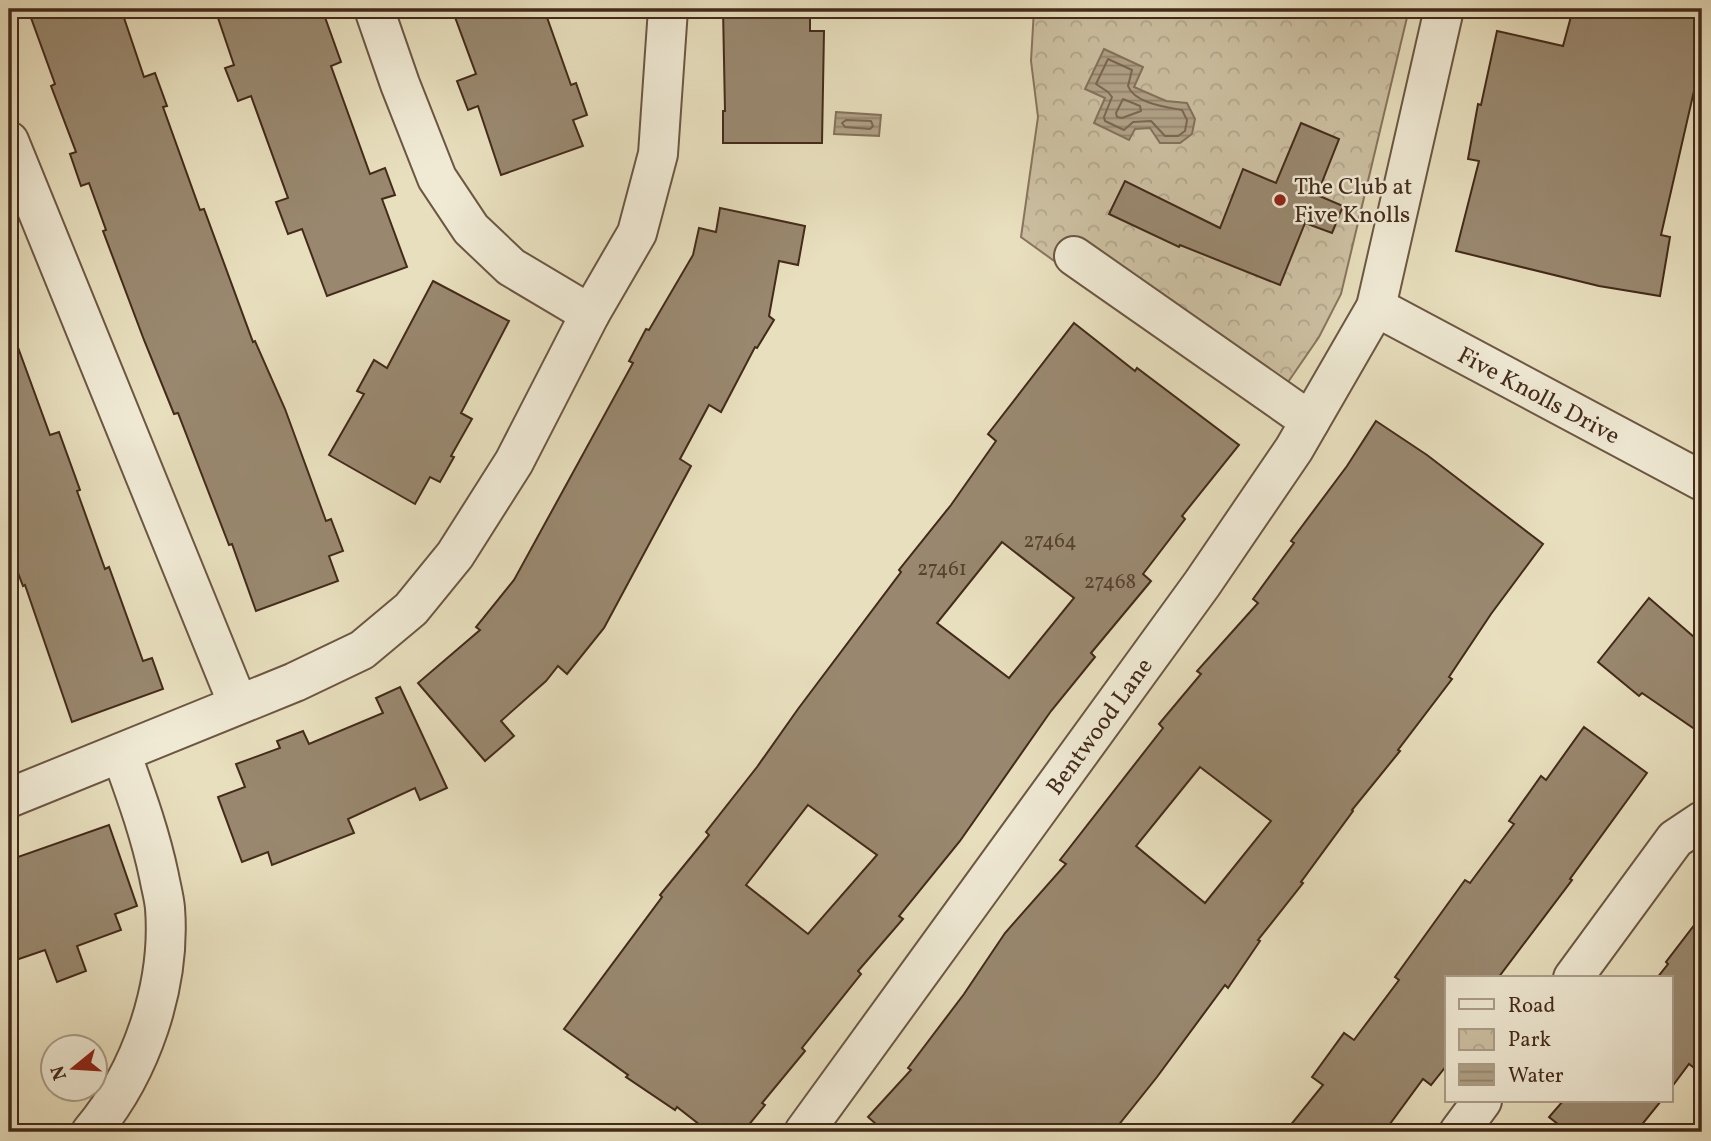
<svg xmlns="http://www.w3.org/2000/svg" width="1711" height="1141" font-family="Vollkorn,serif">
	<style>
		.park { fill: url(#park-crowns); stroke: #88755e; stroke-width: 2 }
		.water { fill: url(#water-rules); stroke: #84715b; stroke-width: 2 }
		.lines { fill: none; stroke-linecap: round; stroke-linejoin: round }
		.shore { stroke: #7a6650; stroke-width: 2 }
		.building { fill: #99886f; stroke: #432a1a; stroke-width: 2; fill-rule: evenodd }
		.minor-casing { stroke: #6c5743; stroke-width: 42 }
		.minor { stroke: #f0ead5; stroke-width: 38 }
		.poi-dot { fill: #8f2418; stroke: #f0ead5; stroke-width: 2.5 }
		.labels { text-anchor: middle; stroke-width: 5; stroke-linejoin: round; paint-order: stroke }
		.number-label { font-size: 21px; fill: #58422f }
		.poi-label { font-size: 24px; fill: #432a1a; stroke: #f0ead5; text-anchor: start }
		.street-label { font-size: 24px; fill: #432a1a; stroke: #f0ead5 }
	</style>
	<defs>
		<pattern id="park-crowns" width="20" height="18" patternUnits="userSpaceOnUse" patternTransform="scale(1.75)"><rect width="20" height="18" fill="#ccc0a2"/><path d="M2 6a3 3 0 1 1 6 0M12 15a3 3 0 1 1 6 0" fill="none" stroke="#b0a58b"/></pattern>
		<pattern id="water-rules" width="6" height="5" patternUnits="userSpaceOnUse" patternTransform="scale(1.75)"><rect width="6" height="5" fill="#b0a186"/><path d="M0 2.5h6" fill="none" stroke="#91836d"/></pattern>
	</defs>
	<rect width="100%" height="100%" fill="#e8dfbe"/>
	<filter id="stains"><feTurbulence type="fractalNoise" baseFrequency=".00286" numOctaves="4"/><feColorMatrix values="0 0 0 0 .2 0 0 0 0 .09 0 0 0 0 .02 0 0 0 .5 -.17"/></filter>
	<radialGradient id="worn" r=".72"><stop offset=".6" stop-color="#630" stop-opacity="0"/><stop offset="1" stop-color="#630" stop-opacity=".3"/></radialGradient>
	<!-- park -->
	<path class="park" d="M1034,9H1409L1341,294L1319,337L1266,414L1021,237L1038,117L1031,61Z"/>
	<!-- water -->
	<g class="water">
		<path d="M1104,49L1143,67L1134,87L1166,101L1187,103L1195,119L1192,134L1180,143H1160L1150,128L1135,129L1129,140L1094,123L1105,98L1085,89Z"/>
		<path d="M836,112L881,115L879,136L834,134Z"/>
	</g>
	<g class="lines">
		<!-- shore -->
		<g class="shore">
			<path d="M1108,59L1132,70L1128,86C1134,103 1166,107 1182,110L1187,120L1185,131L1178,136H1165L1151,121L1133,122L1124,130L1105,121L1104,117L1112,97L1108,92L1096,84Z"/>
			<path d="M1123,99L1140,106L1141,111L1122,118L1117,117L1116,113Z"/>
			<path d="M846,120L871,121L873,126L870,129L845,127L842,123Z"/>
		</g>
	</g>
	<!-- building -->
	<g class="building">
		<path d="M46,9H121L144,77L155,73L167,106L163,107L200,210L204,209L253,342L255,341L285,409L326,521L331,519L343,551L329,556L338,581L256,611L232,544L229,545L178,413L174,414L144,340L103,231L106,230L89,183L81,186L70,154L76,152L51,86L55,84L30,15Z"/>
		<path d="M215,9H322L341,62L331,66L370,174L385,168L395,195L382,199L407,267L327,296L302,229L288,234L276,202L288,198L251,96L238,101L225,68L234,65Z"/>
		<path d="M452,9H544L571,85L576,83L587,115L573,120L583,146L501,175L478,106L468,110L457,81L476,74Z"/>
		<path d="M723,9H810V31H824L822,143H723V111H725Z"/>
		<path d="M1573,9H1702V56L1661,235L1670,237L1660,296L1599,286L1456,251L1479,161L1468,159L1478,104L1481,105L1497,31L1563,46Z"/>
		<path d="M1301,123L1339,139L1317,195L1343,206L1332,233L1305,223L1280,285L1180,245L1179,247L1109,214L1125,181L1220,228L1243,169L1276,183Z"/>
		<path d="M720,208L805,226L798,265L779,261L769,316L774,320L757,348L755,347L721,412L709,405L680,459L691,466L604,628L567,674L558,666L546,681L501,721L514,736L485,761L418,683L480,630L476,627L514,580L633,363L629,361L646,329L649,330L693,255L699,228L716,232Z"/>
		<path d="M433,281L509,321L461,413L472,419L451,456L454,457L440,482L430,477L415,504L329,455L364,394L357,391L374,360L387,368Z"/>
		<path d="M1074,323L1135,371L1137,368L1239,445L1182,516L1185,519L1143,574L1151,581L1091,653L1095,657L1051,711L960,841L899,916L903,919L858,971L861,974L802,1048L805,1051L762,1103L765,1105L743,1132H709L677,1107L675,1110L626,1077L628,1075L564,1029L662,897L660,895L709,835L706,832L757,767L798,709L901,572L899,570L951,505L996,441L988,434ZM1002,542L1074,598L1009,678L937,623ZM808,805L877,855L808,934L746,885Z"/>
		<path d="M12,331L50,435L59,432L80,490L77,491L105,569L109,567L143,661L152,658L163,689L72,722L25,585L23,586L9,549V332Z"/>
		<path d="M1376,421L1427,455L1543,544L1491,614L1449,677L1452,679L1398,750L1400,751L1352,810L1353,811L1301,882L1303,883L1258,940L1260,941L1228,988L1225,985L1157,1077L1113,1132H885L868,1117L911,1070L908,1068L964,994L1005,933L1066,864L1060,860L1163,728L1159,724L1201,674L1197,671L1258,603L1253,599L1294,543L1291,541L1347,466ZM1200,767L1271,821L1205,903L1136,846Z"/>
		<path d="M1649,598L1702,644V734L1642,693L1639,696L1598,662Z"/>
		<path d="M400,687L447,788L420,800L415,788L348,819L354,833L272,865L268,852L242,862L218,797L245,787L236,764L280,748L277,741L303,731L309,744L383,713L376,698Z"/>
		<path d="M1584,727L1647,773L1570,879L1572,880L1498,978H1447V1065L1431,1085L1423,1079L1384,1132H1285L1323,1085L1312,1077L1344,1033L1354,1040L1399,980L1395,977L1465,880L1470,883L1514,824L1509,821L1541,776L1546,780Z"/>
		<path d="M109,825L137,906L115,914L121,930L77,946L86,971L57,982L45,950L16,960L9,940V873L16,871L12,859Z"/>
		<path d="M1702,915V1074L1689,1064L1671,1088V978H1657L1668,964L1666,962Z"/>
		<path d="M1563,1101H1661L1636,1132H1568L1549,1117Z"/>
	</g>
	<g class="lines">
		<defs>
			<g id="minor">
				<path d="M374,9L400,84L437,178L471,229L511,267L590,314"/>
				<path d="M9,141L238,704"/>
				<path d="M1074,256L1310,421"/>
				<path d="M1376,307L1702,481"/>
				<path d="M9,798L295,682L362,650L411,609L455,555L514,462L590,314L637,233L658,154L668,9"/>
				<path d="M1573,978L1675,839L1702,821"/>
				<path d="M91,1132C141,1073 171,986 165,908C164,897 161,887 159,876C150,833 136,795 121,753"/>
				<path d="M804,1132L1202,584L1294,449L1376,307L1444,9"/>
				<path d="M1459,1132L1482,1101"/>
			</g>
		</defs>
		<!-- minor casing -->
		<use href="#minor" class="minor-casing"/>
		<!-- minor -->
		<use href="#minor" class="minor"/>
	</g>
	<!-- markers -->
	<circle class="poi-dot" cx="1280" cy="200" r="7"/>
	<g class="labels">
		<!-- number labels -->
		<g class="number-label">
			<text x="1050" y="547">27464</text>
			<text x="942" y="575">27461</text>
			<text x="1110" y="588">27468</text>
		</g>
		<!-- poi labels -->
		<g class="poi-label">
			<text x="1294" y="194">The Club at<tspan x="1294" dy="28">Five Knolls</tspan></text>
		</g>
		<!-- street labels -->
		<g class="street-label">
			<text transform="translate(1539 395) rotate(28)" y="8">Five Knolls Drive</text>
			<text transform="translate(1099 726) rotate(-54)" y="8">Bentwood Lane</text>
		</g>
	</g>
	<!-- margin -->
	<rect width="1711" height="1141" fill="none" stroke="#e8dfbe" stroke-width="35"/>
	<rect x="10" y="10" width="1690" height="1120" fill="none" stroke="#432a1a" stroke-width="3.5"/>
	<rect x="18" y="18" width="1676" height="1106" fill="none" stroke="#432a1a" stroke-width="2"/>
	<!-- legend -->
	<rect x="1445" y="976" width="228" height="126" fill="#f0ead5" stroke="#ab9d8a" stroke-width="2"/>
	<rect x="1459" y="999" width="35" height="10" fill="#f0ead5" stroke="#ab9d8a" stroke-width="2"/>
	<text x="1508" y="1012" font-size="21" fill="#432a1a">Road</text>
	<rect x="1459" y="1029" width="35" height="21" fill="url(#park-crowns)" stroke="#ab9d8a" stroke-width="2"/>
	<text x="1508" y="1046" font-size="21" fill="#432a1a">Park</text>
	<rect x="1459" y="1064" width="35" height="21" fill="url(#water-rules)" stroke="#ab9d8a" stroke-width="2"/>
	<text x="1508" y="1082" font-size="21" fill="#432a1a">Water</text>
	<!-- north arrow -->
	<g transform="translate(74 1068) rotate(252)"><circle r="33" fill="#f0ead5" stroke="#ab9d8a" stroke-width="2"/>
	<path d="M0-5L12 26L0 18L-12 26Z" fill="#8f2418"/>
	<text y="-10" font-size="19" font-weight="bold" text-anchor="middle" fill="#432a1a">N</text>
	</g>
	<rect width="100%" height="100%" filter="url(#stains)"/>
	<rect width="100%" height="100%" fill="url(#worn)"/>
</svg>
